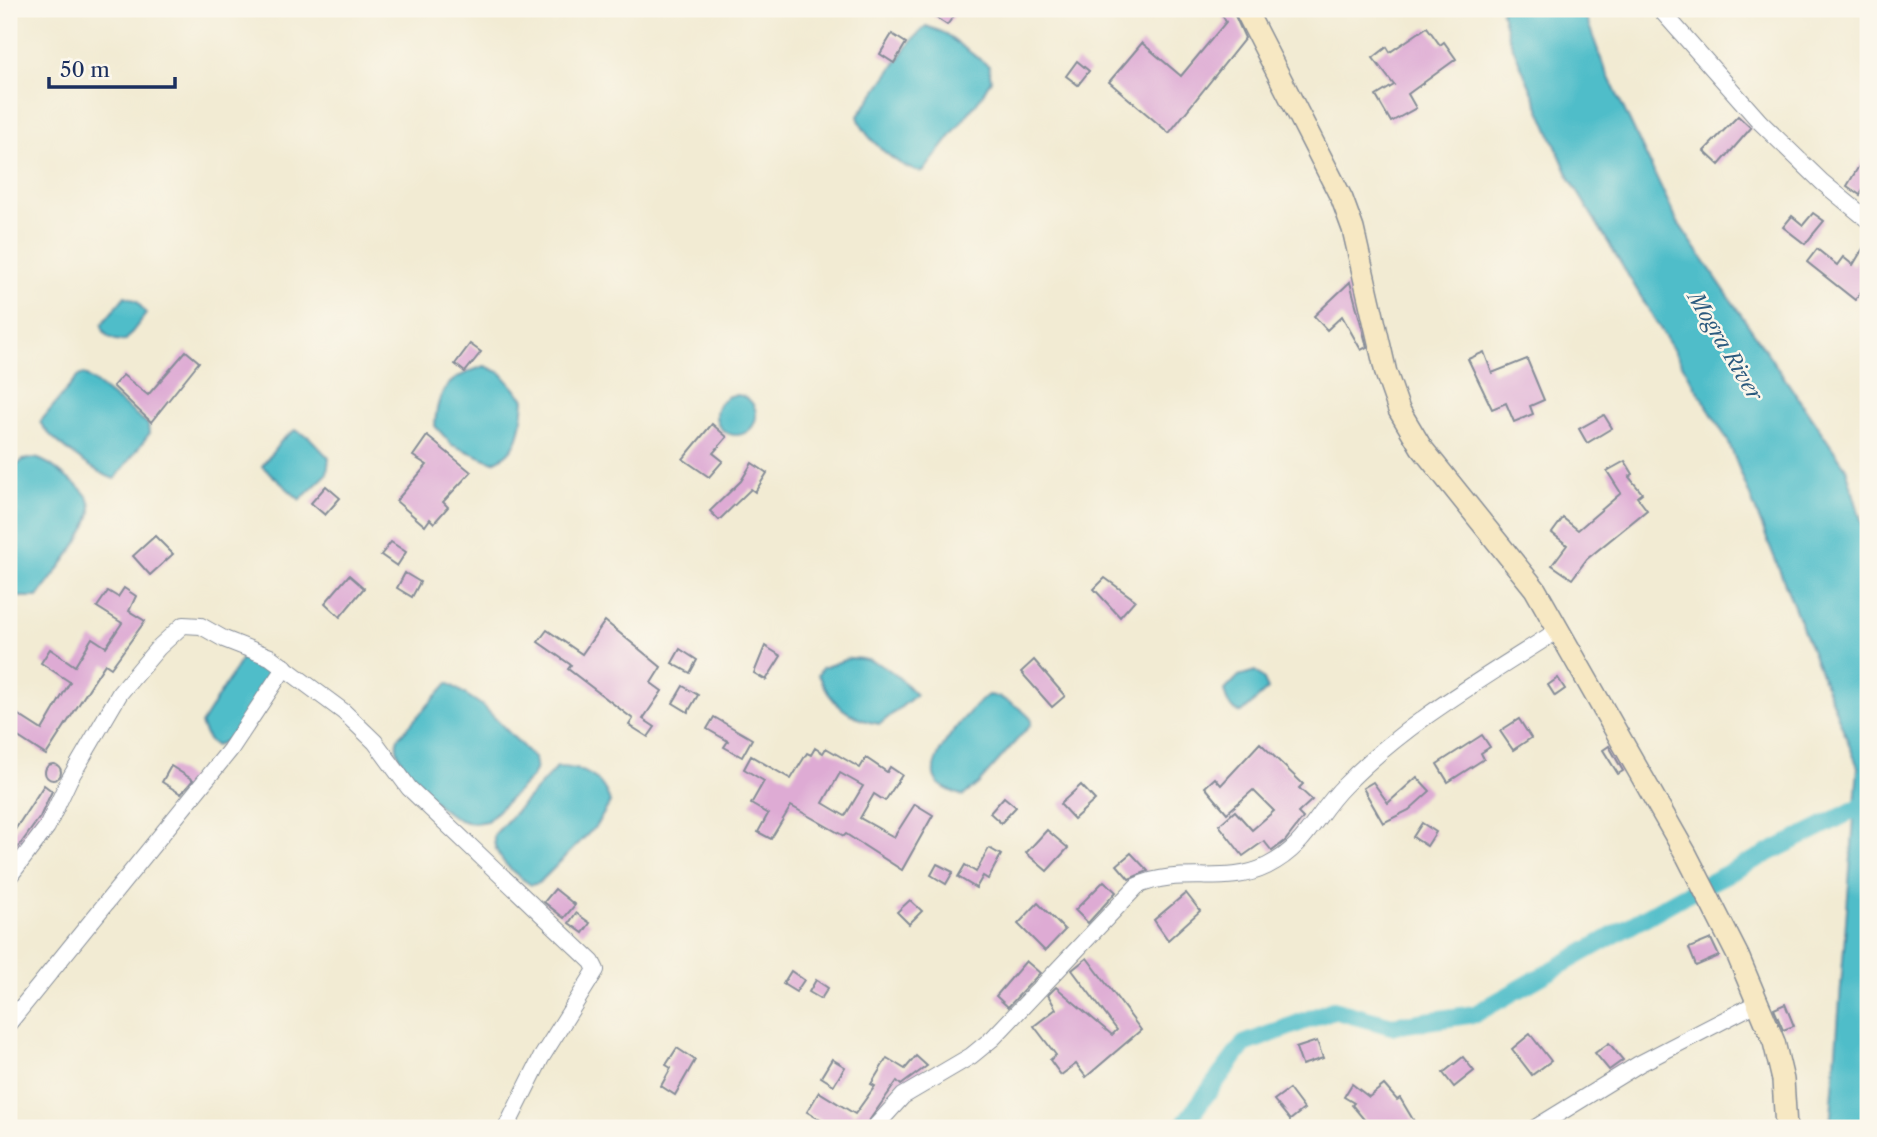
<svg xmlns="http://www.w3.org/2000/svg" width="1877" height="1137" font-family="'Libre Caslon Text',serif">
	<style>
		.water { fill: #50bdc9; stroke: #367694; stroke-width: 2 }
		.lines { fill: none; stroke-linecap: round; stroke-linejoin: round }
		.canal { stroke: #50bdc9; stroke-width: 18 }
		.building { fill: #deabd4; fill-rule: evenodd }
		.street-casing { stroke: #868d98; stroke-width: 18 }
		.secondary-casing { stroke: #868d98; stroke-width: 24 }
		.street { stroke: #fff; stroke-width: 16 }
		.secondary { stroke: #f7e8c3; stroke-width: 21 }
		.labels { text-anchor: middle; stroke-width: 5; stroke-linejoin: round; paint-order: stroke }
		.water-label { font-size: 21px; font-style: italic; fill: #2b5a7e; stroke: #fbf7ec }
	</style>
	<rect width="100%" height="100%" fill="#fbf7ec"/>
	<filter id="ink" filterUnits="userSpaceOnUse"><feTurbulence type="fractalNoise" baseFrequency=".0143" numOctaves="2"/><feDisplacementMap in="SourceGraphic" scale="14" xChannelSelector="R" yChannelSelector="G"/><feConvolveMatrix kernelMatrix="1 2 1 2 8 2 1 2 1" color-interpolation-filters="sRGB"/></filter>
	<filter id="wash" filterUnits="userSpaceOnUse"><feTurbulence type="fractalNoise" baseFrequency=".00686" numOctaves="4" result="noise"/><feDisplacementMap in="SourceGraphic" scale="28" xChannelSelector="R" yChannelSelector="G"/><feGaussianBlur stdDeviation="1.57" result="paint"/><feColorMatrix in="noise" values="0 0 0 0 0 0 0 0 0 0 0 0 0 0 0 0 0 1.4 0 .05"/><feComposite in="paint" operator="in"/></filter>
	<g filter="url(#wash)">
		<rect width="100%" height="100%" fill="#f2ebd3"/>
		<!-- water -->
		<g class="water">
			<path d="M1501,9H1583L1604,67L1677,221L1846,468L1868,544V1128H1830L1858,767L1728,441L1570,179L1508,36Z"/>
			<path d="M926,26L942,32L989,66L991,80L981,97L923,172C901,170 863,138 858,116L913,39Z"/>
			<path d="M125,296L137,301L146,314L126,340C116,343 102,336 102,324Z"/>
			<path d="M485,366L501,373L524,399C522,425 521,452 493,462L452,445L435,426C437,387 450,377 485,366Z"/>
			<path d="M84,374L148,424L149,434L115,479C97,474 49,439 40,422L78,376Z"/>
			<circle cx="736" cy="415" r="20"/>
			<path d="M295,430L309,437L329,458L327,474L300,500L262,466L282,440Z"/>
			<path d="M35,458C48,461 56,469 67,478C76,484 90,494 91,507C93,530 51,577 38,597H19L9,592V472L23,460Z"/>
			<path d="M244,655C255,654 269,662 274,672L230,738L216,746L208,740L201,724Z"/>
			<path d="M850,658C880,658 896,673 916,695L880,724C849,720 831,703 818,675L822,668Z"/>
			<path d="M1255,671L1263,678L1268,689L1242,713C1230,710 1227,702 1224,691L1239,676Z"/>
			<path d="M448,683L483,706L534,758L536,768L532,777L487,821C477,823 469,824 460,820C439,811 388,760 398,738Z"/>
			<path d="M988,695C1002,696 1022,708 1031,719V724L978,784L963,796C954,792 939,788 935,778C926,757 971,707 988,695Z"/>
			<path d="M557,767C582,767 604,777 610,803L596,826L539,883L531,885C514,874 492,857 494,835Z"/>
		</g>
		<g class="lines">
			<!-- canal -->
			<path class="canal" d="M1181,1128L1244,1044L1333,1010L1392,1026L1475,1014L1681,897L1868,803"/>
		</g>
		<g id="blocks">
			<!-- building -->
			<g class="building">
				<path d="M923,9H959L947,25Z"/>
				<path d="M1219,9H1232L1245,38L1169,133L1109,82L1142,43L1181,76L1226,22Z"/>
				<path d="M1427,27L1440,45L1444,42L1456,59L1408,94L1416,108L1391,122L1376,96L1394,85L1373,58L1387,47L1390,52Z"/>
				<path d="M892,34L906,43L894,63L880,54Z"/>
				<path d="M1077,61L1089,71L1078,85L1066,76Z"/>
				<path d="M1738,116L1751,128L1719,165L1704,151Z"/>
				<path d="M1868,151V182L1860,195L1847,186Z"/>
				<path d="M1813,213L1824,221L1805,244L1783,227L1792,216L1803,225Z"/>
				<path d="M1868,240V282L1855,300L1807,262L1817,249L1837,265L1843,257L1853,265Z"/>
				<path d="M1350,282L1367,347L1361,350L1342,316L1327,330L1314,316Z"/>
				<path d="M470,344L481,352L465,372L455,364Z"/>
				<path d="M186,351L199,362L151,422L113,386L123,375L148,395Z"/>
				<path d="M1484,352L1492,373L1527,359L1544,400L1530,406L1533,414L1514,422L1506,403L1492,409L1468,359Z"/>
				<path d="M1604,415L1612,428L1587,443L1579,429Z"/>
				<path d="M712,424L727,437L713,453L723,461L709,477L683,459Z"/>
				<path d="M427,436L471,472L443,502L448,507L434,523L430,519L425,526L396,501L427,465L413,456Z"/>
				<path d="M1625,461L1633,474L1629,477L1642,493L1637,497L1647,510L1587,559L1572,579L1552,565L1567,545L1552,533L1563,518L1578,530L1621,493L1607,471Z"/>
				<path d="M752,463L767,473L755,492L751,489L719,520L710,511L741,481Z"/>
				<path d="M326,486L340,498L325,515L311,503Z"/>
				<path d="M155,536L173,554L150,575L133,556Z"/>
				<path d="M391,542L406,552L397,566L381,555Z"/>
				<path d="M405,573L420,582L412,597L397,588Z"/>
				<path d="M349,575L364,588L340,617L325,603Z"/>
				<path d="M1105,578L1135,600L1120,617L1094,589Z"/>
				<path d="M124,588L136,596L129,611L145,621L111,668L105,664L46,755L9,731V709L42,730L70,682L41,663L50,649L75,666L92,638L106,647L122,623L97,607L108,591L118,597Z"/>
				<path d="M605,621L661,667L651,683L662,691L643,719L655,727L648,737L629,725L633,719L568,669L571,665L538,642L547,630L582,654Z"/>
				<path d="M765,646L781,656L766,680L754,673Z"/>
				<path d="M680,649L697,660L690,673L672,663Z"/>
				<path d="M1034,660L1065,696L1052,707L1021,672Z"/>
				<path d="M1558,678L1565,689L1555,696L1548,685Z"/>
				<path d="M683,686L698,695L688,712L673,703Z"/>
				<path d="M714,717L752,739L742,757L724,747L728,741L707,729Z"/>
				<path d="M1519,719L1531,738L1513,750L1500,731Z"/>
				<path d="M1482,735L1490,747L1481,753L1484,759L1448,782L1437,764Z"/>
				<path d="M1260,743L1303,784L1299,788L1312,800L1298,813L1303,818L1285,841L1272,851L1264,841L1243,856L1219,825L1235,811L1252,830L1274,811L1253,790L1227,813L1205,787L1215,778L1221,785Z"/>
				<path d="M1609,746L1623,771L1618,774L1603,750Z"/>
				<path d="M815,748L823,753L826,748L860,768L866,758L887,772L890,767L902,775L885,801L874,794L860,818L894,837L915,804L933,815L902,870L846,834L844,836L791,806L771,839L758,832L768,814L751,804L764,781L744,769L751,756L791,779L807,753L811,755ZM840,773L863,786L845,816L823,803Z"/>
				<circle cx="53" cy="772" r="8"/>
				<path d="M171,766L193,780L181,794L162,782Z"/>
				<path d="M1417,777L1430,791L1409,810L1383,823L1363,788L1373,782L1388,803Z"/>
				<path d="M44,785L52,791L40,817L9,860V839Z"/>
				<path d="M1081,785L1095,800L1074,819L1060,804Z"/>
				<path d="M1004,797L1016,807L1001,823L990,813Z"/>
				<path d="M1422,823L1436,832L1427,846L1413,837Z"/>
				<path d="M1047,830L1068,848L1047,871L1026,853Z"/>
				<path d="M989,848L1001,855L988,879L983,876L976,888L958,877L965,865L976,872Z"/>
				<path d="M1131,853L1148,871L1129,879L1117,865Z"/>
				<path d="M937,864L953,872L946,884L931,875Z"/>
				<path d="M1104,881L1116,892L1088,923L1075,910Z"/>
				<path d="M555,889L575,905L564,918L544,902Z"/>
				<path d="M1186,893L1200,911L1168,940L1154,920Z"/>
				<path d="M910,900L922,911L909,924L897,912Z"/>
				<path d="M1038,903L1065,930L1045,951L1018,924Z"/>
				<path d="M576,913L590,923L583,933L569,923Z"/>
				<path d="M1711,939L1719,956L1696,966L1689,948Z"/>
				<path d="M1087,958L1141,1030L1086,1077L1076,1064L1061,1075L1050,1060L1056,1055L1034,1026L1056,1009L1048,995L1056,987L1112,1035L1117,1030L1072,970Z"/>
				<path d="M1026,961L1040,973L1008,1007L996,996Z"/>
				<path d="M791,971L804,980L796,992L783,984Z"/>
				<path d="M816,980L828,988L821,999L809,992Z"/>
				<path d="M1785,1004L1794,1026L1783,1030L1774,1009Z"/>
				<path d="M1530,1034L1551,1061L1532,1075L1512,1049Z"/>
				<path d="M1317,1041L1323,1058L1302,1065L1296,1048Z"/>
				<path d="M1609,1043L1623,1060L1609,1070L1595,1053Z"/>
				<path d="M677,1048L695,1060L675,1095L661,1086L671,1068L666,1065Z"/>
				<path d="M916,1056L927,1066L901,1085L897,1081L864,1128H834L807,1112L819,1092L855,1114L875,1086L871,1084L887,1058L905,1069Z"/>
				<path d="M1463,1057L1474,1071L1454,1087L1443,1073Z"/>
				<path d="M832,1059L845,1067L834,1085L821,1077Z"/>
				<path d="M1352,1084L1369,1097L1384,1085L1397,1100L1400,1098L1418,1128H1371L1352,1105L1354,1103L1344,1097Z"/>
				<path d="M1289,1089L1304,1109L1290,1120L1274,1100Z"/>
			</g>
		</g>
	</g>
	<g filter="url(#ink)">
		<use href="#blocks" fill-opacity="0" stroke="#868d98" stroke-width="2"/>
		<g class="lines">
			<defs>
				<g id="street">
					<path d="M1660,9L1760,122L1822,182L1868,220"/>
					<path d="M9,877L47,827L69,780L120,693L158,648L183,625L201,626L224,639L270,657L344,712L375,742L409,788L592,962L596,970L541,1058L506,1128"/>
					<path d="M9,1023L230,750L285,667"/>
					<path d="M874,1128L903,1096L971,1056L993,1038L1137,886C1180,866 1225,887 1267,866C1307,846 1315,815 1344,786C1406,722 1486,677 1560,629"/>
					<path d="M1535,1128L1639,1064L1759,1002"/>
				</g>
				<path id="secondary" d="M1245,9L1342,199L1353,229L1386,373L1399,410L1421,447L1535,589L1686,854L1738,956L1774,1042L1783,1080L1786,1128"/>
			</defs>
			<!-- street casing -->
			<use href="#street" class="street-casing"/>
			<!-- secondary casing -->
			<use href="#secondary" class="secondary-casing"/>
			<!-- street -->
			<use href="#street" class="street"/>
			<!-- secondary -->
			<use href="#secondary" class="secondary"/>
		</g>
	</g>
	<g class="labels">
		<!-- water labels -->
		<g class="water-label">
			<text transform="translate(1725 346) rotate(59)" y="7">Mogra River</text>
		</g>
	</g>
	<!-- margin -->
	<rect width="1877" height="1137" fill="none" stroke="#fbf7ec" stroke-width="35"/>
	<!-- scale -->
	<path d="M49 77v10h126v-10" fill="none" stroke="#1b2f5e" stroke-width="3.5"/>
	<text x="60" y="77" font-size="21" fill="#1b2f5e" stroke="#fbf7ec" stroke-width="5" paint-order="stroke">50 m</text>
</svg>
